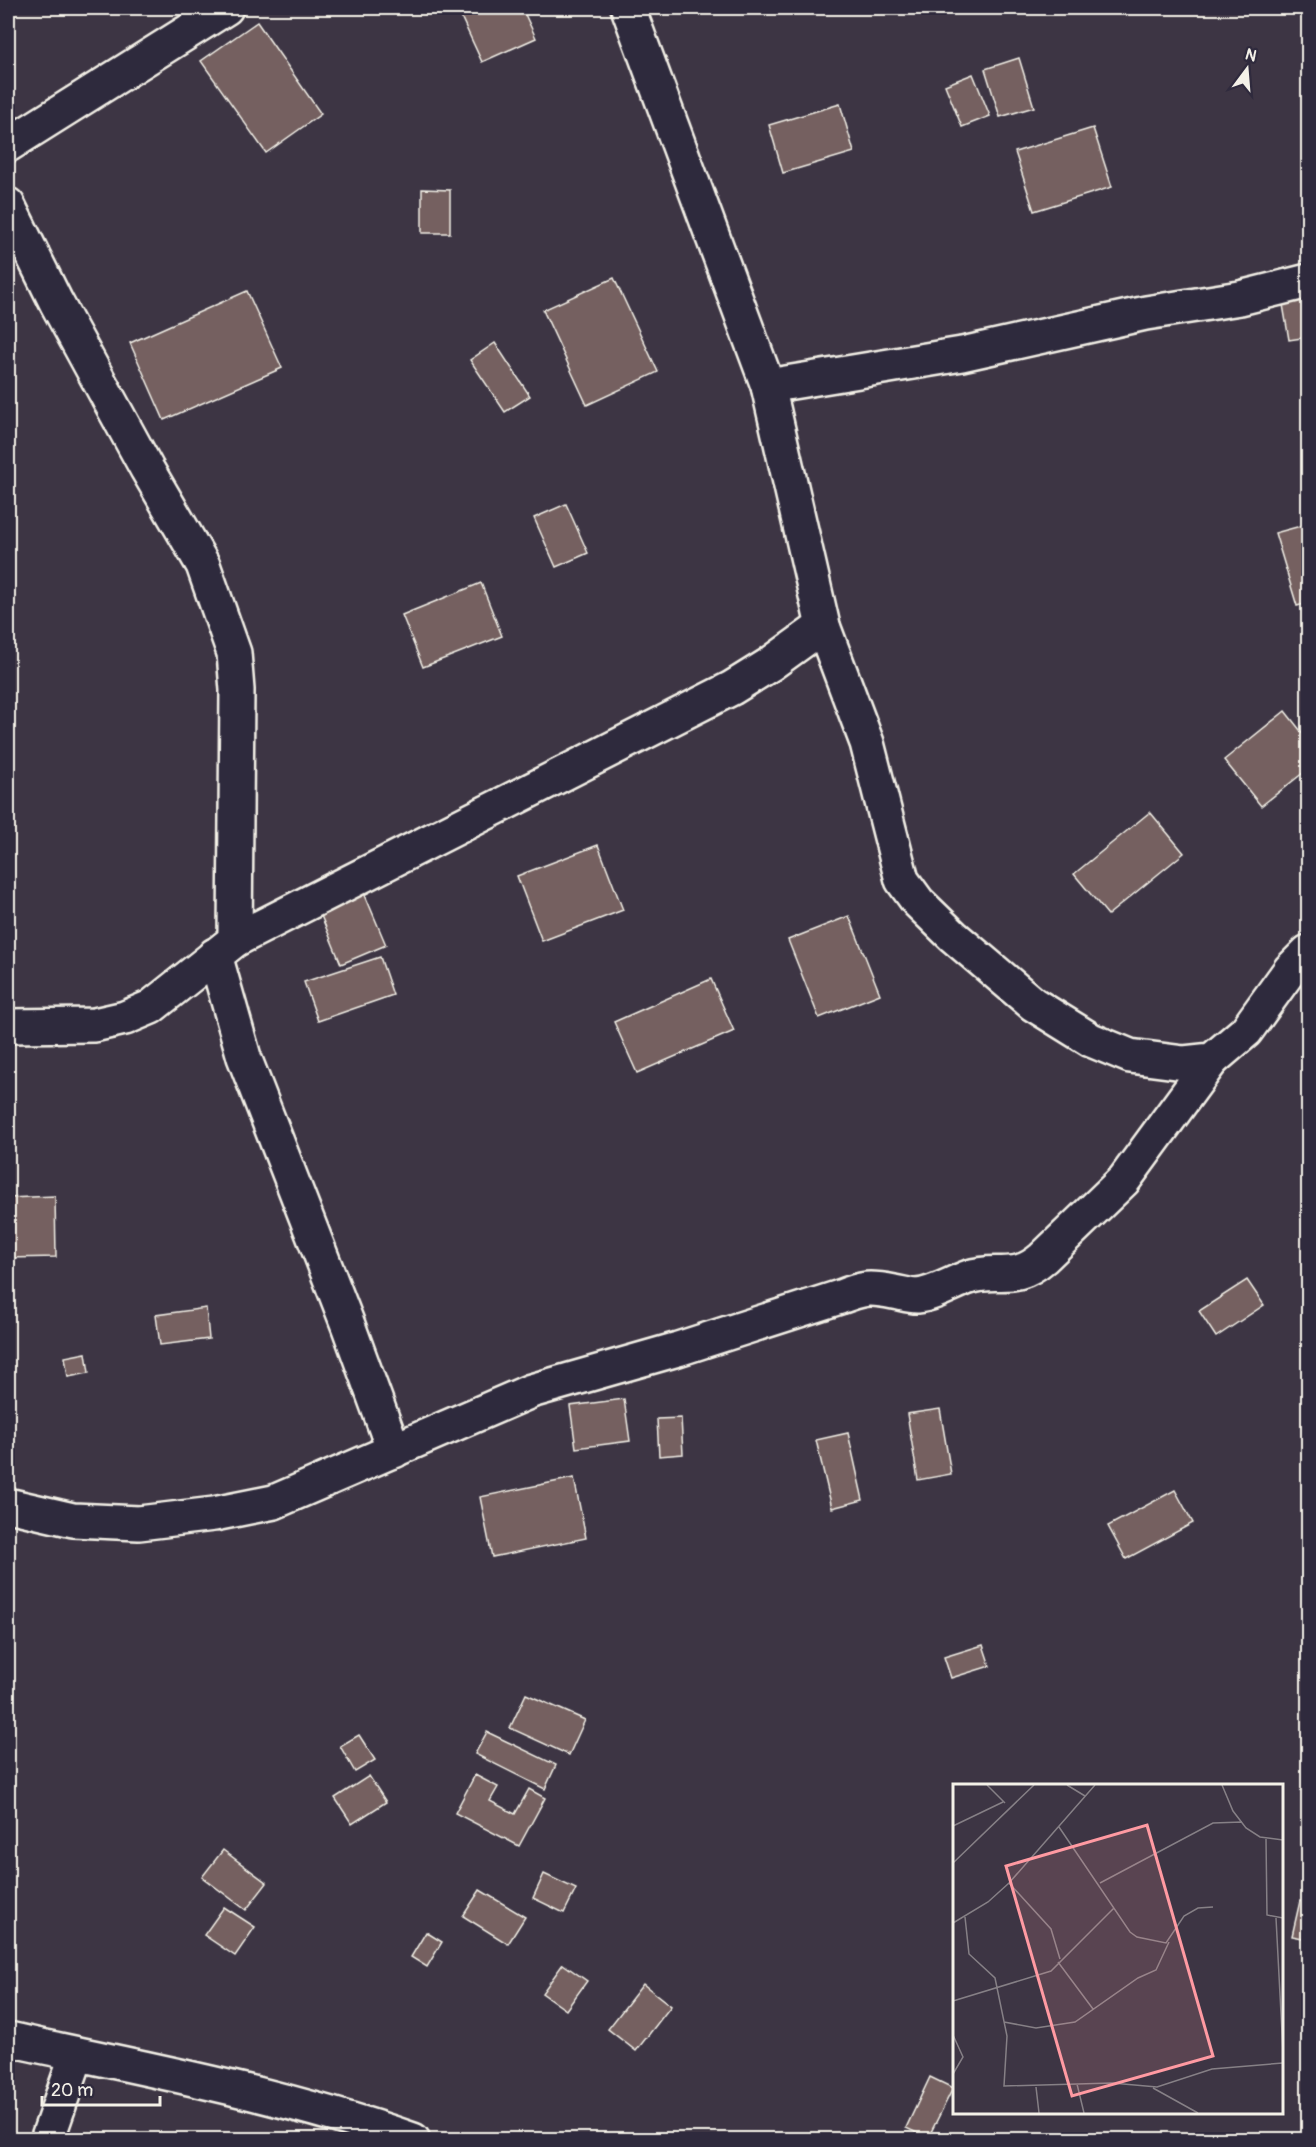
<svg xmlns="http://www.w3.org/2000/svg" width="1316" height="2147" font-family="Pangolin,sans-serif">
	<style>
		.building { fill: #746161; stroke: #f4f1e8; stroke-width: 1.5 }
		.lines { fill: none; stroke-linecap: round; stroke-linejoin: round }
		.minor-casing { stroke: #f4f1e8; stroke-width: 38 }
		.minor { stroke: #2f2a3d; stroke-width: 33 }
		.inset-road { fill: none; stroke: #868086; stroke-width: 1.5 }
		.view { fill: #ff9aa2; fill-opacity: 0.15; stroke: #ff9aa2; stroke-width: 3 }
		.inset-edge { fill: none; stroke: #f4f1e8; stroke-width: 3 }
	</style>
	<rect width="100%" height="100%" fill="#3d3544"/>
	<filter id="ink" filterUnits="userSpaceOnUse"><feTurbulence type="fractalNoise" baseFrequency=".0167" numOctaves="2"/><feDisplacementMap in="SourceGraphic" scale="12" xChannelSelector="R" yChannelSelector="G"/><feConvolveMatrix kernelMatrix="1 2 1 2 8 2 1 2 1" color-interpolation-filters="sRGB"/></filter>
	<g filter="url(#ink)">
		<!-- building -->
		<g class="building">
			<path d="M457,8H522L536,38L482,62Z"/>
			<path d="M257,22L321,114L266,153L201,61Z"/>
			<path d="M1019,58L1034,107L1000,117L985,69Z"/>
			<path d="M973,74L990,116L962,127L945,85Z"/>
			<path d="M840,104L854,152L783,173L769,125Z"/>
			<path d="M1093,128L1112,187L1034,211L1015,152Z"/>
			<path d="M422,189L450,190V233H422Z"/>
			<path d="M614,278L658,372L587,405L543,310Z"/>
			<path d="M1308,289V337L1289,340L1281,293Z"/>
			<path d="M247,291L282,368L164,420L130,343Z"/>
			<path d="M495,343L530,396L505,412L470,360Z"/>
			<path d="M8,478L14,498L8,500Z"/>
			<path d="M566,504L588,553L556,567L534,518Z"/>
			<path d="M1308,524V603L1297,606L1275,533Z"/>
			<path d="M481,583L502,636L423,667L402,615Z"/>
			<path d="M1285,711L1308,740V769L1261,806L1224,760Z"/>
			<path d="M1150,812L1184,853L1108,915L1074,874Z"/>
			<path d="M598,845L623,910L542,941L517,876Z"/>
			<path d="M362,888L386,945L341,964L317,906Z"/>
			<path d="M849,916L880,994L819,1018L788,940Z"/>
			<path d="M380,957L393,995L318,1021L304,982Z"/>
			<path d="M711,979L734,1031L637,1073L614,1022Z"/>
			<path d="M55,1196L56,1257L8,1258V1198Z"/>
			<path d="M1247,1280L1264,1305L1216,1337L1199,1311Z"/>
			<path d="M206,1308L209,1339L160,1345L156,1315Z"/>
			<path d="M86,1353L89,1373L68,1377L65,1357Z"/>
			<path d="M624,1399L630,1441L576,1448L570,1406Z"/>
			<path d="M940,1409L951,1474L918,1480L907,1414Z"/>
			<path d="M681,1418L683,1454L659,1456L657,1419Z"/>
			<path d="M848,1433L863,1500L832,1508L816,1440Z"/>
			<path d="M574,1478L586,1538L492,1557L480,1497Z"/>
			<path d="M1175,1490L1193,1523L1126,1559L1108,1526Z"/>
			<path d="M983,1645L990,1666L951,1678L944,1657Z"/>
			<path d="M526,1694L585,1720L569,1755L510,1728Z"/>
			<path d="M487,1732L556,1765L545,1789L475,1754Z"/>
			<path d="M359,1735L375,1760L355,1772L340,1746Z"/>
			<path d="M475,1775L498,1787L490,1801L515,1814L529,1789L545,1798L519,1846L455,1813Z"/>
			<path d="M369,1776L386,1802L352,1824L335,1798Z"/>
			<path d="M223,1850L267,1883L246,1910L202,1877Z"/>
			<path d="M544,1874L576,1889L564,1913L533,1898Z"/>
			<path d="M480,1890L525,1917L508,1944L463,1916Z"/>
			<path d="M1300,1901L1308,1903V1939L1292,1936Z"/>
			<path d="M224,1907L255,1927L235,1956L204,1935Z"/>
			<path d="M426,1932L442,1942L427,1967L411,1957Z"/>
			<path d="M563,1964L587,1981L566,2010L542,1993Z"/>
			<path d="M643,1984L671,2006L636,2051L608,2029Z"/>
			<path d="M930,2077L953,2088L928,2138L906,2128Z"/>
		</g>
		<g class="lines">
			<defs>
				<g id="minor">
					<path d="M628,8L768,386L823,626L867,743L902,880L918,902L953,936L1033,1004L1091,1040L1130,1056L1184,1063L1212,1060L1246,1031L1290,970L1308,952"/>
					<path d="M8,145L226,8"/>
					<path d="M8,205L56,302L147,469L203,565L234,653L237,690L235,940"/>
					<path d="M768,386L962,354L1146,313L1240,298L1308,281"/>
					<path d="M215,955L244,1057L348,1325L394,1451"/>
					<path d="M8,1026L94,1025L125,1018L151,1007L235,940L732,688L769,665L823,626"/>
					<path d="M8,1505L73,1520L139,1523L214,1514L274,1502L531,1391L678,1349L840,1297C863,1288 869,1287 894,1292C901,1293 909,1296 917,1296C935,1294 952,1283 969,1277C998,1267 1013,1284 1043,1258L1124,1180L1212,1060"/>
					<path d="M8,2039C143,2068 281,2094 413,2140"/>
					<path d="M47,2140L77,2054"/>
				</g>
			</defs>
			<!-- minor casing -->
			<use href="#minor" class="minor-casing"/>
			<!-- minor -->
			<use href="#minor" class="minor"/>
		</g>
	</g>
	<!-- overview -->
	<g transform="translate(953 1784)">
		<rect width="330" height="330" fill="#3d3544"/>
		<path class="inset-road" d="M34,1L52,19M114,1L132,12M269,1L280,27L293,44L307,53L330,56M0,42L50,18M106,43L177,148L184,153L213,159L231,132L245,124L260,123M313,55L314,131L330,134M0,79L81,1M56,99L98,145L107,175M147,99L260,39L289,38M12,133L16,170L42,194L54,252L51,302L159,299L204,303L259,285L330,279M323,134L330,268M0,139L35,118L56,99L142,1M105,178L140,225M0,217L98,187L161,124M51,238L83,244L122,238L185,194L203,186L216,158M0,251L10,273L0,290M124,300L131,329M83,303L86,329M200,304L245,329"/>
		<path class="view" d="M194,41L260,272L119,312L53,82Z"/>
		<rect width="330" height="330" class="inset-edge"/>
	</g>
	<!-- margin -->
	<rect width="1316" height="2147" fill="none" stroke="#2f2a3d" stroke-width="30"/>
	<rect x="15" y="15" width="1286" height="2117" fill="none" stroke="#f4f1e8" stroke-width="2" filter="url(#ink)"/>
	<!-- north arrow -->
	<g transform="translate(1247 69) rotate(16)" stroke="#2f2a3d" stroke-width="4.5" paint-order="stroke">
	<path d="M0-4.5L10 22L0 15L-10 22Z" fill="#f4f1e8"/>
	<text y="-9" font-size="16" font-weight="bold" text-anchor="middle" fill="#f4f1e8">N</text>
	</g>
	<!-- scale -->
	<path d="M42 2096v9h118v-9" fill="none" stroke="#f4f1e8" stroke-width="3"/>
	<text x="51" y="2096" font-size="18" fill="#f4f1e8" stroke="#2f2a3d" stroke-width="4.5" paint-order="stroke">20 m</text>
</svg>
